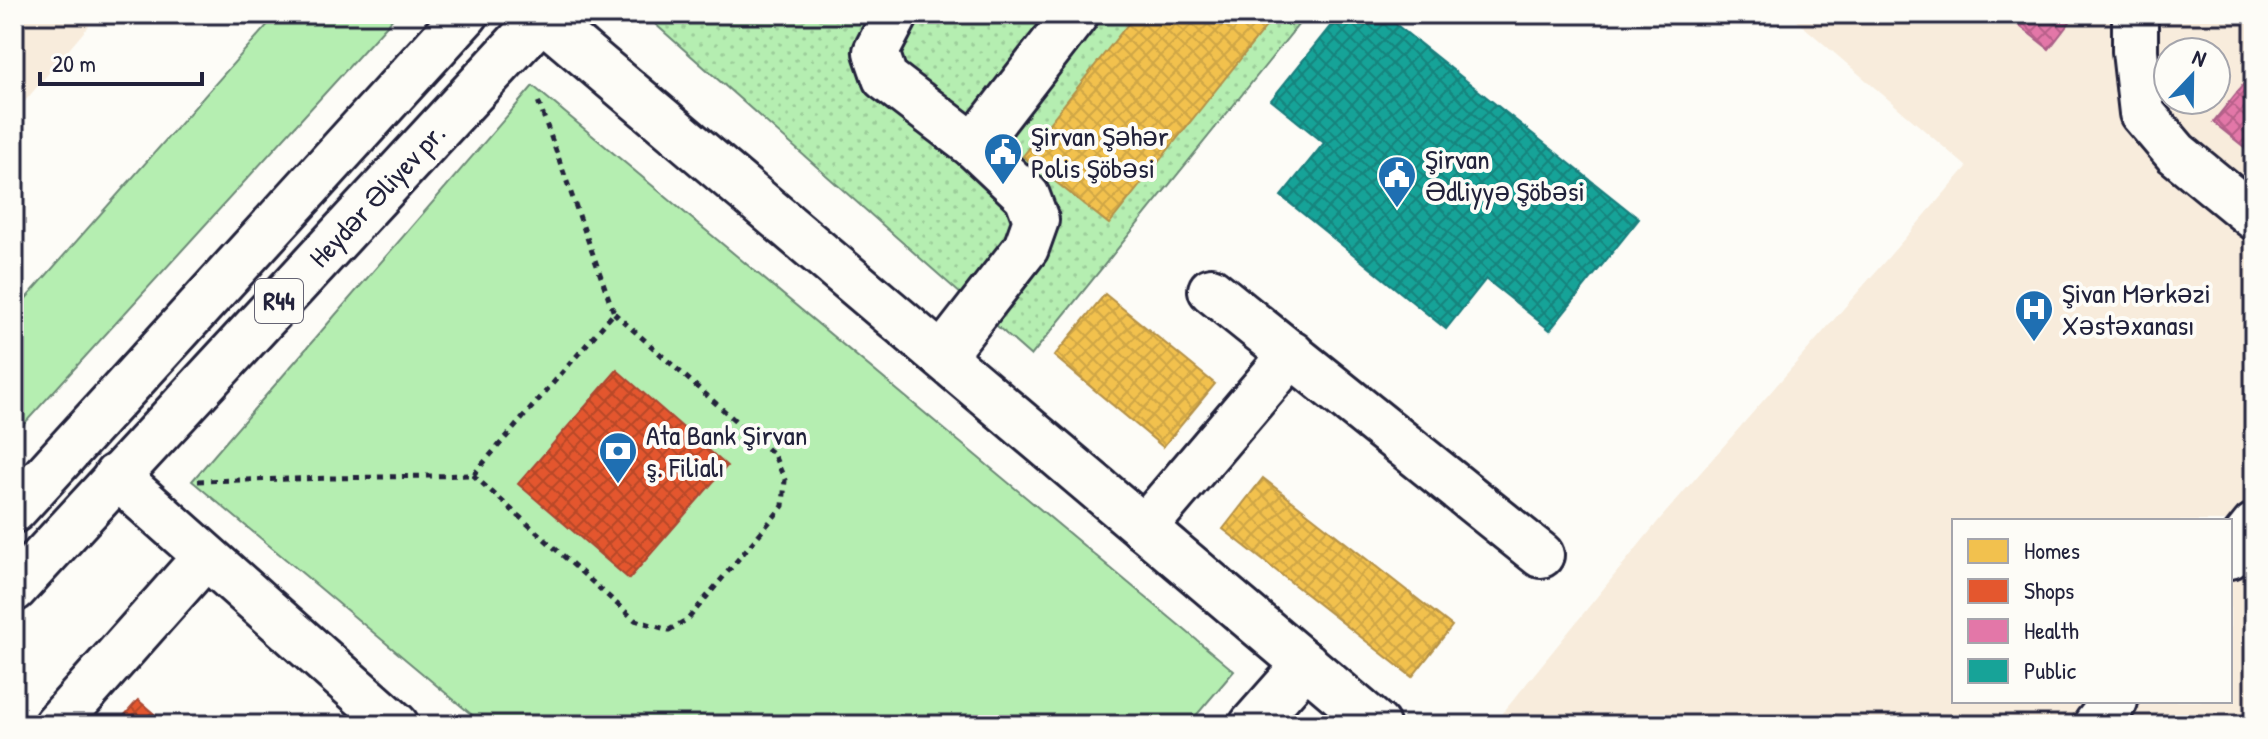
<svg xmlns="http://www.w3.org/2000/svg" width="2268" height="739" font-family="'Patrick Hand',sans-serif">
	<style>
		.built { fill: #f8ecdc; fill-rule: evenodd }
		.grass { fill: url(#grass-dots); stroke: #6c8876; stroke-width: 2 }
		.green { fill: #b5eeb1; stroke: #6c8876; stroke-width: 2 }
		.homes { fill: url(#homes-cross-hatch); stroke: #b49148; stroke-width: 2 }
		.shops { fill: url(#shops-cross-hatch); stroke: #aa4732; stroke-width: 2 }
		.health { fill: url(#health-cross-hatch); stroke: #a95e87; stroke-width: 2 }
		.public { fill: url(#public-cross-hatch); stroke: #1a7c7c; stroke-width: 2 }
		.lines { fill: none; stroke-linecap: round; stroke-linejoin: round }
		.minor-casing { stroke: #22223b; stroke-width: 50 }
		.major-casing { stroke: #22223b; stroke-width: 50 }
		.path { stroke: #22223b; stroke-width: 5; stroke-dasharray: 6 6; stroke-linecap: butt }
		.minor { stroke: #fdfcf7; stroke-width: 44 }
		.major { stroke: #fdfcf7; stroke-width: 44 }
		.labels { text-anchor: middle; stroke-width: 8; stroke-linejoin: round; paint-order: stroke }
		.shield { fill: #fdfcf7; stroke: #646373; stroke-width: 2 }
		.shield-label { font-size: 26px; font-weight: bold; fill: #22223b }
		.poi-label { font-size: 28px; fill: #22223b; stroke: #fdfcf7; text-anchor: start }
		.street-label { font-size: 28px; fill: #22223b; stroke: #fdfcf7 }
	</style>
	<defs>
		<pattern id="grass-dots" width="8" height="8" patternUnits="userSpaceOnUse" patternTransform="scale(2)"><rect width="8" height="8" fill="#b5eeb1"/><path d="M2 2h.1M6 6h.1" fill="none" stroke="#9bcc99" stroke-width="1.8" stroke-linecap="round"/></pattern>
		<pattern id="homes-cross-hatch" width="8" height="8" patternUnits="userSpaceOnUse" patternTransform="scale(2)"><rect width="8" height="8" fill="#f2c14e"/><path d="M0 0l8 8M0 8l8-8" fill="none" stroke="#cfa645"/></pattern>
		<pattern id="shops-cross-hatch" width="8" height="8" patternUnits="userSpaceOnUse" patternTransform="scale(2)"><rect width="8" height="8" fill="#e4572e"/><path d="M0 0l8 8M0 8l8-8" fill="none" stroke="#b84828"/></pattern>
		<pattern id="health-cross-hatch" width="8" height="8" patternUnits="userSpaceOnUse" patternTransform="scale(2)"><rect width="8" height="8" fill="#e377a8"/><path d="M0 0l8 8M0 8l8-8" fill="none" stroke="#b8618a"/></pattern>
		<pattern id="public-cross-hatch" width="8" height="8" patternUnits="userSpaceOnUse" patternTransform="scale(2)"><rect width="8" height="8" fill="#17a398"/><path d="M0 0l8 8M0 8l8-8" fill="none" stroke="#14847d"/></pattern>
	</defs>
	<rect width="100%" height="100%" fill="#fdfcf7"/>
	<filter id="ink" filterUnits="userSpaceOnUse"><feTurbulence type="fractalNoise" baseFrequency=".0125" numOctaves="2"/><feDisplacementMap in="SourceGraphic" scale="16" xChannelSelector="R" yChannelSelector="G"/><feConvolveMatrix kernelMatrix="1 2 1 2 8 2 1 2 1" color-interpolation-filters="sRGB"/></filter>
	<g filter="url(#ink)">
		<!-- built -->
		<g class="built">
			<path d="M14,14H99L14,114Z"/>
			<path d="M1789,14H2254V725H1493L1660,519L1967,167ZM2168,52H2216V100H2168ZM1954,521H2230V701H1954Z"/>
		</g>
		<!-- grass -->
		<path class="grass" d="M647,14H1307L1031,356L646,16Z"/>
		<!-- green -->
		<g class="green">
			<path d="M277,14H397L14,435V312Z"/>
			<path d="M533,86L1234,671L1188,725H484L192,481Z"/>
		</g>
		<!-- homes -->
		<g class="homes">
			<path d="M1136,14H1276L1109,224L1023,156Z"/>
			<path d="M1105,294L1215,384L1163,447L1054,356Z"/>
			<path d="M1263,478L1452,626L1412,677L1223,529Z"/>
		</g>
		<!-- shops -->
		<g class="shops">
			<path d="M617,370L727,466L629,579L518,484Z"/>
			<path d="M138,700L167,725H116Z"/>
		</g>
		<!-- health -->
		<g class="health">
			<path d="M2004,14H2076L2049,49Z"/>
			<path d="M2254,71V155L2213,122Z"/>
		</g>
		<!-- public -->
		<path class="public" d="M1340,14H1383L1639,219L1550,330L1486,279L1446,329L1281,196L1324,143L1271,100Z"/>
		<g class="lines">
			<defs>
				<g id="minor">
					<path d="M896,14L876,52L885,78L974,146L1027,196L1036,220L1026,248L942,356"/>
					<path d="M2135,14V51L2142,113L2176,153L2254,217"/>
					<path d="M542,18L1377,725"/>
					<path d="M974,146L1076,14"/>
					<path d="M1211,290L1541,555"/>
					<path d="M116,476L396,725"/>
					<path d="M1144,528L1292,354"/>
					<path d="M2230,556L2254,526"/>
					<path d="M56,725L205,557"/>
					<path d="M1252,725L1306,664"/>
					<path d="M2096,725L2115,701"/>
				</g>
				<g id="major">
					<path d="M14,510L466,14"/>
					<path d="M14,589L545,14"/>
				</g>
			</defs>
			<!-- minor casing -->
			<use href="#minor" class="minor-casing"/>
			<!-- major casing -->
			<use href="#major" class="major-casing"/>
			<!-- path -->
			<g class="path">
				<path d="M473,475L635,620L669,630L688,619L783,506L785,480L774,455L614,313"/>
				<path d="M198,481L473,475L614,313L537,98"/>
			</g>
			<!-- minor -->
			<use href="#minor" class="minor"/>
			<!-- major -->
			<use href="#major" class="major"/>
		</g>
	</g>
	<!-- icons -->
	<defs>
		<symbol id="civic-pin" viewBox="-11 -11 22 30"><path d="M0 17L-7.5 6A9.5 9.5 0 1 1 7.5 6Z" fill="#1f6fb2" stroke="#fdfcf7"/><path d="M-.6-6.5H3V-4.5H.6V-3L4-1V1h2V6H-6V1h2V-1L-.6-3ZM-1.2 2.5V6h2.4V2.5Z" fill="#fff"/></symbol>
		<symbol id="hospital-pin" viewBox="-11 -11 22 30"><path d="M0 17L-7.5 6A9.5 9.5 0 1 1 7.5 6Z" fill="#1f6fb2" stroke="#fdfcf7"/><path d="M-5-5h3v3.5h4V-5h3V5h-3V1.5h-4V5h-3Z" fill="#fff"/></symbol>
		<symbol id="bank-pin" viewBox="-11 -11 22 30"><path d="M0 17L-7.5 6A9.5 9.5 0 1 1 7.5 6Z" fill="#1f6fb2" stroke="#fdfcf7"/><path d="M-6-4H6V4H-6ZM0-2.3a2.3 2.3 0 1 0 0 4.6a2.3 2.3 0 1 0 0-4.6Z" fill="#fff"/></symbol>
	</defs>
	<g fill-rule="evenodd">
		<use href="#civic-pin" x="981" y="130" width="44" height="60"/>
		<use href="#civic-pin" x="1375" y="153" width="44" height="60"/>
		<use href="#hospital-pin" x="2012" y="287" width="44" height="60"/>
		<use href="#bank-pin" x="596" y="429" width="44" height="60"/>
	</g>
	<g class="labels">
		<!-- shield labels -->
		<rect class="shield" x="255" y="279" width="48" height="44" rx="6"/>
		<g class="shield-label">
			<text x="279" y="310">R44</text>
		</g>
		<!-- poi labels -->
		<g class="poi-label">
			<text x="1031" y="146">Şirvan Şəhər<tspan x="1031" dy="32">Polis Şöbəsi</tspan></text>
			<text x="1425" y="169">Şirvan<tspan x="1425" dy="32">Ədliyyə Şöbəsi</tspan></text>
			<text x="2062" y="303">Şivan Mərkəzi<tspan x="2062" dy="32">Xəstəxanası</tspan></text>
			<text x="646" y="445">Ata Bank Şirvan<tspan x="646" dy="32">ş. Filialı</tspan></text>
		</g>
		<!-- street labels -->
		<g class="street-label">
			<text transform="translate(377 195) rotate(-47)" y="10">Heydər Əliyev pr.</text>
		</g>
	</g>
	<!-- margin -->
	<rect width="2268" height="739" fill="none" stroke="#fdfcf7" stroke-width="48"/>
	<rect x="24" y="24" width="2220" height="691" fill="none" stroke="#22223b" stroke-width="3" filter="url(#ink)"/>
	<!-- legend -->
	<rect x="1952" y="519" width="280" height="184" fill="#fdfcf7" stroke="#a5a5ac" stroke-width="2"/>
	<rect x="1968" y="539" width="40" height="24" fill="#f2c14e" stroke="#a5a5ac" stroke-width="2"/>
	<text x="2024" y="559" font-size="24" fill="#22223b">Homes</text>
	<rect x="1968" y="579" width="40" height="24" fill="#e4572e" stroke="#a5a5ac" stroke-width="2"/>
	<text x="2024" y="599" font-size="24" fill="#22223b">Shops</text>
	<rect x="1968" y="619" width="40" height="24" fill="#e377a8" stroke="#a5a5ac" stroke-width="2"/>
	<text x="2024" y="639" font-size="24" fill="#22223b">Health</text>
	<rect x="1968" y="659" width="40" height="24" fill="#17a398" stroke="#a5a5ac" stroke-width="2"/>
	<text x="2024" y="679" font-size="24" fill="#22223b">Public</text>
	<!-- north arrow -->
	<g transform="translate(2192 76) rotate(22)"><circle r="38" fill="#fdfcf7" stroke="#a5a5ac" stroke-width="2"/>
	<path d="M0-6L14 30L0 20L-14 30Z" fill="#1f6fb2"/>
	<text y="-12" font-size="22" font-weight="bold" text-anchor="middle" fill="#22223b">N</text>
	</g>
	<!-- scale -->
	<path d="M40 72v12h162v-12" fill="none" stroke="#22223b" stroke-width="4"/>
	<text x="52" y="72" font-size="24" fill="#22223b" stroke="#fdfcf7" stroke-width="6" paint-order="stroke">20 m</text>
</svg>
